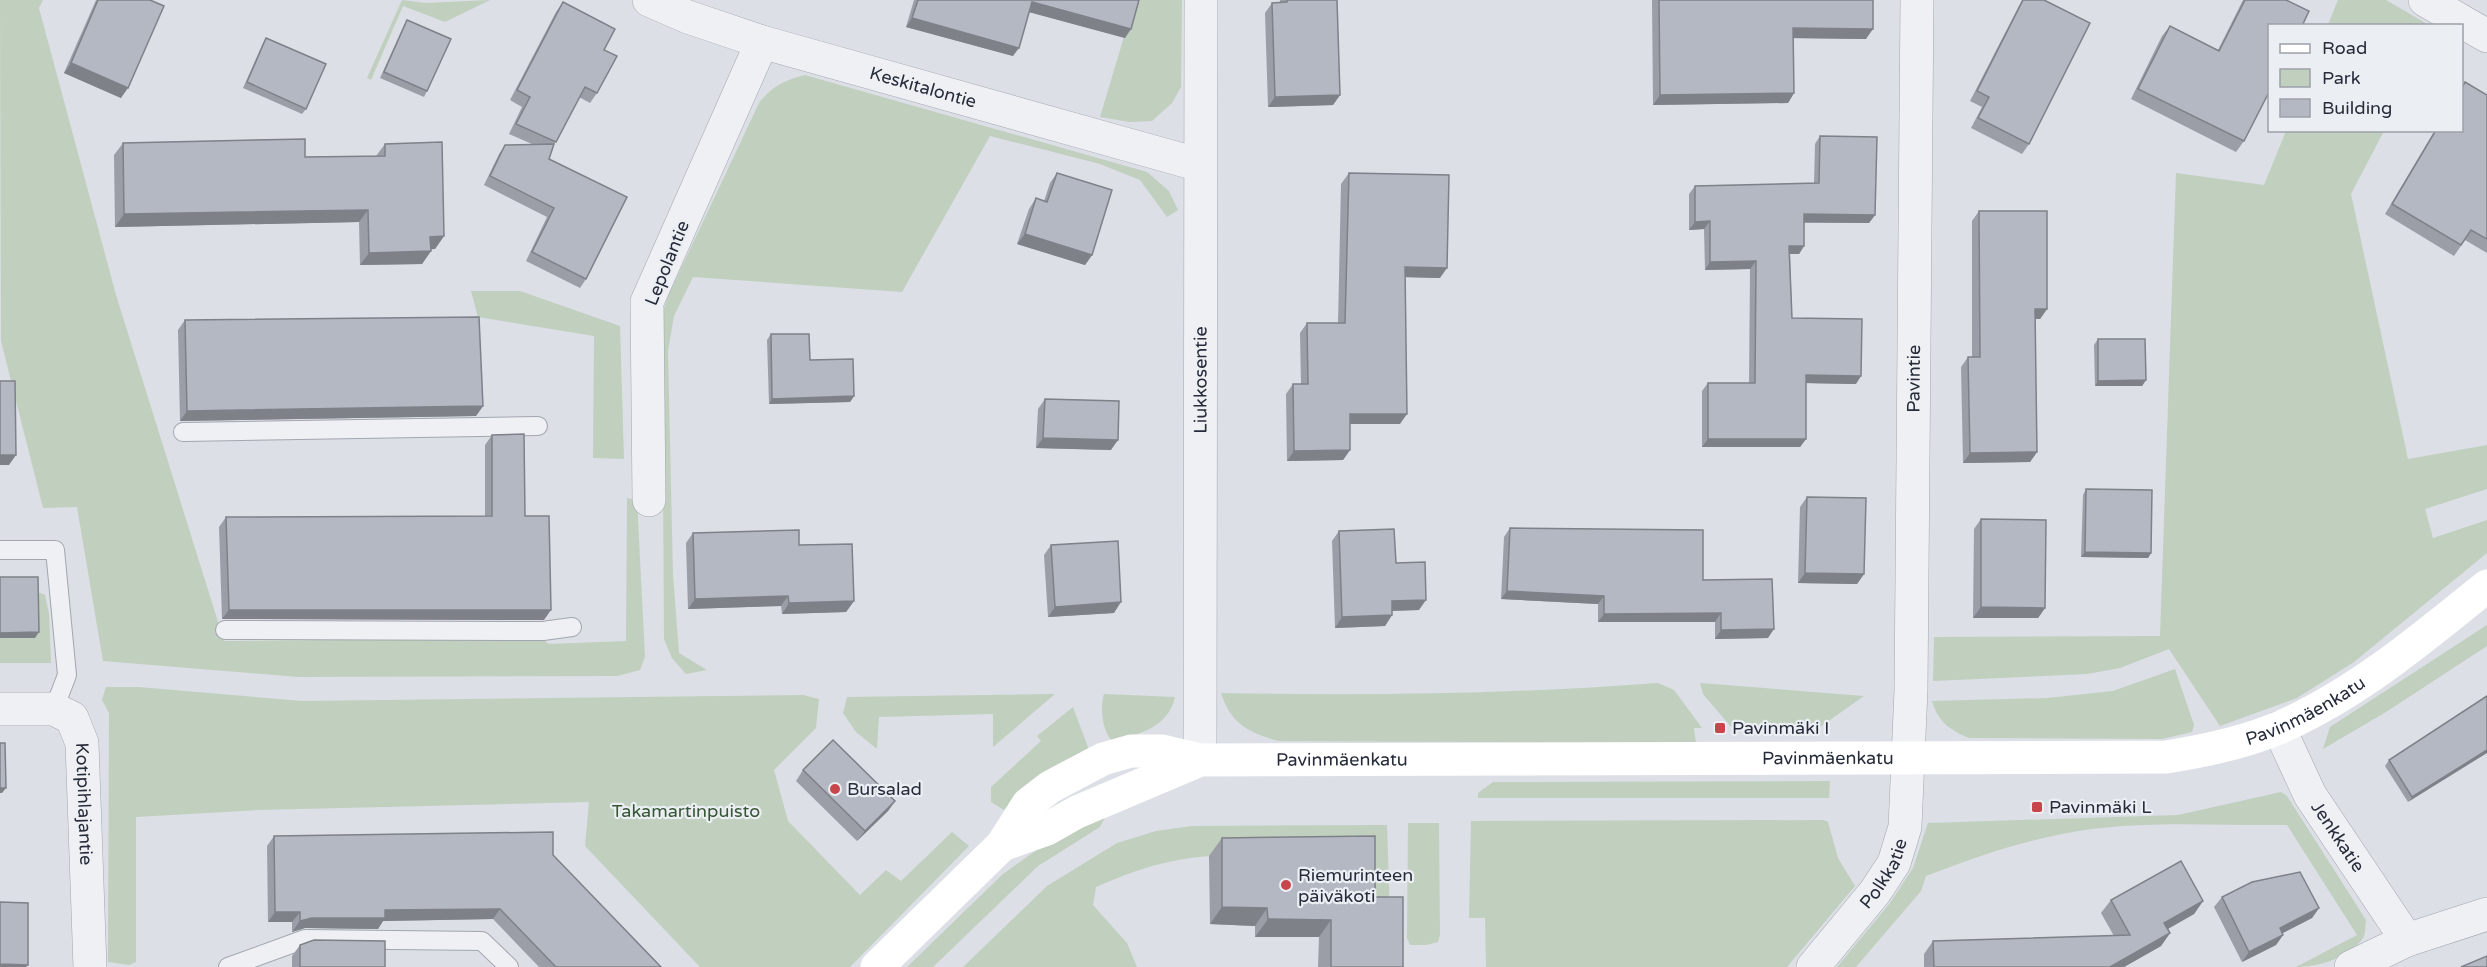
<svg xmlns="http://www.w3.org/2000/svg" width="2487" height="967" font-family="'Varela Round',sans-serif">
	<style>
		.green { fill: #c0cfbe }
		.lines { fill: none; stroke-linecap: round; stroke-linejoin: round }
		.lane-casing { stroke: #a2a6af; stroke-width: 20 }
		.street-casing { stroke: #a2a6af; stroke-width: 34 }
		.lane { stroke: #eef0f4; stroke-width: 18 }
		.street { stroke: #eef0f4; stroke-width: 33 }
		.secondary { stroke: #fff; stroke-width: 33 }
		.wall { fill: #9b9ea7 }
		.shaded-wall { fill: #7e8188 }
		.building { fill: #b4b8c2; stroke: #7e8188; stroke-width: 1.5 }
		.poi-dot { fill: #c7454b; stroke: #ebeef3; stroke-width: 2 }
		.labels { text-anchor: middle; stroke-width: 4.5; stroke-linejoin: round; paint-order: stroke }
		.street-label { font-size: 18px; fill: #272c3b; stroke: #ebeef3 }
		.poi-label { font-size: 18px; fill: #272c3b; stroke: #ebeef3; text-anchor: start }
		.park-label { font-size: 18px; fill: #375635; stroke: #ebeef3 }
	</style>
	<rect width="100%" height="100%" fill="#dcdfe6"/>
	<!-- green -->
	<g class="green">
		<path d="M0,0H43L39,8L116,295L224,641L541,638L549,644L626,641L627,498L637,500L645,657L640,670L617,676L299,677L103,661L77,507L43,508L1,341Z"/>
		<path d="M402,0L426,3L490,0L445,22L403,6L371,80L367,78Z"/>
		<path d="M1135,0H1182L1181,87L1172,103L1152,121L1129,122L1100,117Z"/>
		<path d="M2338,0H2386L2429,25H2328Z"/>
		<path d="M805,75L1147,172L1169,191L1178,210L1167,217L1140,180L1100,164L990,136L902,292L693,277L674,316L668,351L673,575L679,653L707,670L686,674L672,658L664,639L662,315L668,296L759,103C772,86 785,80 805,75Z"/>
		<path d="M2286,131H2384L2351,194L2408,459L2487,445V489L2425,509L2433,538L2487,520V553L2354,662L2297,698L2220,726L2169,649L2120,668L2087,674L1933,681L1934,637L2160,636L2176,173L2264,185Z"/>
		<path d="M471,291H520L620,326L624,459L593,458L594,336L478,317Z"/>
		<path d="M35,591L45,595L49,614L51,663H0V638L35,637Z"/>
		<path d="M2487,625V646L2386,712L2323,749L2330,727Z"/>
		<path d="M2175,669L2194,725L2192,732L2162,739L1969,738C1950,730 1938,722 1932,701L2047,698L2113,691Z"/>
		<path d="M1658,683L1674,690L1702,728H1694L1696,743L1278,741C1248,732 1231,724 1221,693C1367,696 1512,694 1658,683Z"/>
		<path d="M1700,683L1864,696L1820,727L1808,730L1732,728L1703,694Z"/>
		<path d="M106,687H139L302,701L803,695L819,699L816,728L774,770L788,821L860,895L886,870L901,881L952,832L969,846L850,967H700L585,846L589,802L259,810L136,817V962L129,965L108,962L109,713L102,700Z"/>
		<path d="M1055,694L993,747V714L879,717L877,749L856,732L843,713L847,697Z"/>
		<path d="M1104,694L1175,697C1168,728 1139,734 1112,741C1102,730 1100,707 1104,694Z"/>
		<path d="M1073,707L1089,750L1033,784L1004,810L991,802V787L1041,741L1037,736Z"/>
		<path d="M1830,781L1829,798H1478V793L1493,782Z"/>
		<path d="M2281,792L2287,796L2366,920C2365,925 2366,933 2363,938C2350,958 2318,967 2296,967L2357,935L2287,825C2213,826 2135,819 2062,834C2015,843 1970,859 1926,876L1921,891L1856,967H1837L1890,903L1913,868L1928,823L2178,815Z"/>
		<path d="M1107,813L1100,827L1038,866L933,967H907L1003,874L1038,849Z"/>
		<path d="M1824,820L1828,822L1838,858L1855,886L1787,967H1486L1485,918H1469L1471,821Z"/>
		<path d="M1408,823H1439L1440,935L1438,942L1426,945H1410L1407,938Z"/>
		<path d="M1387,825L1390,915L1209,856C1168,859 1134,870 1096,887L1093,905L1127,943L1137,967H963L1047,886L1117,843L1156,831L1192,826Z"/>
	</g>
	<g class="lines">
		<defs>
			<g id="lane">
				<path d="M183,432L538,426"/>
				<path d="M0,550H55L67,675L54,709"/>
				<path d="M225,630L543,631L572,627"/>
				<path d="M228,967L305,939L482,941L509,967"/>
			</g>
			<g id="street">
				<path id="s1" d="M649,0L688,17L762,42L1200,165"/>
				<path d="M2425,0L2487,36"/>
				<path d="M649,500L647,302L762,42"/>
				<path id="s2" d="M0,709H54L72,718L82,743L90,967"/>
				<path id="s3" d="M2279,728L2310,795L2407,940"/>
				<path id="s4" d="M1200,760L1201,0"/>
				<path id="s5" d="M1813,967L1875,892L1894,863L1905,827L1911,690L1917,0"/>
				<path d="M2351,967L2407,940L2487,914"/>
			</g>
		</defs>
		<!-- lane casing -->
		<use href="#lane" class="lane-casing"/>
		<!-- street casing -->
		<use href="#street" class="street-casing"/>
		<!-- lane -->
		<use href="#lane" class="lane"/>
		<!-- street -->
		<use href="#street" class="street"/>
		<!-- secondary -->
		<g class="secondary">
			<path d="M1002,845L1047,829L1077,812L1200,760"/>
			<path id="s6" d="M877,967L1002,845L1028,804L1050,787L1103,759L1131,751H1162L1200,760L2166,757C2205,751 2244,743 2281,727C2356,694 2423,638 2487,586"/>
		</g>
	</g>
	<!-- wall -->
	<g class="wall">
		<path d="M96,0H150L121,98L64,73Z"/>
		<path d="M914,0H1139L1125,38L1029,12L1013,56L906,27Z"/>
		<path d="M1280,0H1337L1340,95L1333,105L1268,107L1265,13L1272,3L1280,2Z"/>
		<path d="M1652,0H1873L1866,39L1793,38L1794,93L1788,103L1653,105Z"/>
		<path d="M2022,0H2044L2029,144L2022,154L1971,128L1982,107L1970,101Z"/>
		<path d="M2243,0H2286L2244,141L2236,152L2131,99L2162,36L2170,26L2218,50Z"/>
		<path d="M563,2L604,50L597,93L590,103L579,97L554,144L549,159L586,279L580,288L526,261L547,217L484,185L499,154L505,145L532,144L509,134L522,107L510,100L556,12Z"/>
		<path d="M407,20L427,91L424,97L380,78L404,25Z"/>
		<path d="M266,38L306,109L302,114L243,88L263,43Z"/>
		<path d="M2487,95V253L2465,240L2454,256L2385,214L2435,130H2462Z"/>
		<path d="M1820,136L1875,215L1869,223H1804V246L1799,254H1790L1792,318L1856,384L1806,383V439L1800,447H1702V391L1708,383H1749L1750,269L1705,270L1704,229L1689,230V194L1695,186L1814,184L1815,144Z"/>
		<path d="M123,143L305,157L376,156L385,144L444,236L435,249H431V251L422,264L360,265L359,222L115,227L114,155Z"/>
		<path d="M1057,173L1092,255L1085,265L1017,244L1029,209L1036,198L1044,201L1050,183Z"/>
		<path d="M1349,173L1440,278L1405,277L1400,424H1350V450L1343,460L1287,461L1286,394L1293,384H1301L1300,333L1307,323H1338L1341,184Z"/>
		<path d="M1979,211L2047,309L2040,319H2035L2037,452L2030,462L1963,463L1961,367L1968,357H1972V221Z"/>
		<path d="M185,320L483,406L476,416L180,421L178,330Z"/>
		<path d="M771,334L810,360L854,396L850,402L769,404L767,340Z"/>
		<path d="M2098,339L2146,380L2142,386H2095L2094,345Z"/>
		<path d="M1045,399L1111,450L1036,448L1038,409Z"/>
		<path d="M492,435L525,516L544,620L222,619L219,527L226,517L485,516V445Z"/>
		<path d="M2086,489L2151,553L2148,558L2081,557L2083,495Z"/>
		<path d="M1807,497L1864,574L1857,584L1798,583L1800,507Z"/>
		<path d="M1981,519L2045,608L2038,618H1973L1974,529Z"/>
		<path d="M1510,528L1703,580L1768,638L1715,639V622H1598V604L1501,599L1504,537Z"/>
		<path d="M1339,531L1396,563L1419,610L1392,611V615L1385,626L1335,628L1332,541Z"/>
		<path d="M693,533L799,545L854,601L846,612L782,614L781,606L688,609L686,543Z"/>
		<path d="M1051,545L1114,613L1048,617L1044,555Z"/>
		<path d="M2487,696L2408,802L2385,766L2389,760Z"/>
		<path d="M803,770L895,801L888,811L857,841L796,781Z"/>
		<path d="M274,836L553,855L661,967H539L493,919L383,921L378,929L305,928L292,932V922H268L267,846Z"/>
		<path d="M1222,838L1375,897L1403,967H1318L1319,937H1255V926L1210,924L1209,856Z"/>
		<path d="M2222,897L2319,908L2312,918L2283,933V935L2276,945L2242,962L2214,907Z"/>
		<path d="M2111,900L2203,901L2194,914L2168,929L2170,933L2161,946L2124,967H1924V954L1933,941L2114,936L2101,913Z"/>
		<path d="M300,945L385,967H292V956Z"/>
	</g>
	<!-- shaded-wall -->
	<g class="shaded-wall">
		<path d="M1032,2L1131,29L1125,38L1025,11Z"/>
		<path d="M912,18L1019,48L1013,56L906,27Z"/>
		<path d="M1793,28L1873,29L1866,39L1786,38Z"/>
		<path d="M71,63L128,88L121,98L64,73Z"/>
		<path d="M1794,93L1788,103L1653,105L1660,95Z"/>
		<path d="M1340,95L1333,105L1268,107L1275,97Z"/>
		<path d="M368,210L359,222L115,227L124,214Z"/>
		<path d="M1804,214L1875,215L1869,223L1798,222Z"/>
		<path d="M1710,221L1704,229L1689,230L1695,222Z"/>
		<path d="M1025,234L1092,255L1085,265L1017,244Z"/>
		<path d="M444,236L435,249L421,250L430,237Z"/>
		<path d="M1789,246H1804L1799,254H1784Z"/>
		<path d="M431,251L422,264L360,265L369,253Z"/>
		<path d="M1756,261L1750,269L1705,270L1710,262Z"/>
		<path d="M1405,267L1447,268L1440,278L1398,277Z"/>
		<path d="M2035,309H2047L2040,319H2027Z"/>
		<path d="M1806,375L1861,376L1856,384L1800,383Z"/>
		<path d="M2146,380L2142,386H2095L2098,381Z"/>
		<path d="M854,396L850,402L769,404L772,399Z"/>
		<path d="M483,406L476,416L180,421L187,411Z"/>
		<path d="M1350,414H1407L1400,424H1343Z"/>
		<path d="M1043,438L1118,440L1111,450L1036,448Z"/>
		<path d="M1708,439H1806L1800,447H1702Z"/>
		<path d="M1350,450L1343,460L1287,461L1294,451Z"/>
		<path d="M2037,452L2030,462L1963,463L1970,453Z"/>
		<path d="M0,455H16L9,465H0Z"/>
		<path d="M2085,552L2151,553L2148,558L2081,557Z"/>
		<path d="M1805,573L1864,574L1857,584L1798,583Z"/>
		<path d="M1507,591L1604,596L1598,604L1501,599Z"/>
		<path d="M788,596L781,606L688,609L695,599Z"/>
		<path d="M1426,600L1419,610L1385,611L1392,601Z"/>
		<path d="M854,601L846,612L782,614L789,603Z"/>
		<path d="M1121,602L1114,613L1048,617L1055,607Z"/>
		<path d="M1981,607L2045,608L2038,618H1973Z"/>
		<path d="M229,610H551L544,620L222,619Z"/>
		<path d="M1721,613L1715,622H1598L1604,614Z"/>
		<path d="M1392,615L1385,626L1335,628L1342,617Z"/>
		<path d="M1774,629L1768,638L1715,639L1721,630Z"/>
		<path d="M39,632L35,638H0V633Z"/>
		<path d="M2487,750V753L2408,802L2412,797Z"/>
		<path d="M0,788H6L2,793H0Z"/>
		<path d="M895,801L888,811L857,841L865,831Z"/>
		<path d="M2203,901L2194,914L2155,936L2164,923Z"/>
		<path d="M1222,907L1267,908L1255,926L1210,924Z"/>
		<path d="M2319,908L2312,918L2273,938L2280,928Z"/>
		<path d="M500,909L493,919L383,921L378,929L305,928L292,932L300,921L312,918L385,910Z"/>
		<path d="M275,912H300L292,922H268Z"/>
		<path d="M1268,919L1331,920L1319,937H1255Z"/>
		<path d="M2170,933L2161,946L2124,967H2110Z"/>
		<path d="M2283,935L2276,945L2242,962L2249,952Z"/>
		<path d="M0,964L28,965L26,967H0Z"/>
	</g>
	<!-- building -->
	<g class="building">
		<path d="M98,0H150L164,6L128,88L71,63Z"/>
		<path d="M918,0H1139L1131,29L1032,2L1019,48L912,18Z"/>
		<path d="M1287,0H1337L1340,95L1275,97L1272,3L1287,2Z"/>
		<path d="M1659,0H1873V29L1793,28L1794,93L1660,95Z"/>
		<path d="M2023,0H2044L2090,23L2029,144L1978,118L1989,97L1977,91Z"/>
		<path d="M2245,0H2286L2309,11L2302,26H2270V90L2244,141L2138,89L2170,26L2219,51Z"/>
		<path d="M563,2L615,29L604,50L617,56L597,93L585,87L556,142L516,124L530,97L517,90Z"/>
		<path d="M407,20L451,39L427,91L384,72Z"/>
		<path d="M266,38L326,64L306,109L247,82Z"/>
		<path d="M2465,82L2487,95V239L2471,230L2461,245L2392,204L2436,130H2462V88Z"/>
		<path d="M1820,136L1877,137L1875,215L1804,214V246H1789L1792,318L1862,319L1861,376L1806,375V439H1708V383H1755L1756,261L1710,262V221L1695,222V186L1819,183Z"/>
		<path d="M305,139V157L385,156V144L442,142L444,236L430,237L431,251L369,253L368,210L124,214L123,143Z"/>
		<path d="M554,144L549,159L627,197L586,279L532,252L554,208L490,176L505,145Z"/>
		<path d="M1057,173L1112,190L1092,255L1025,234L1036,198L1047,202Z"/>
		<path d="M1349,173L1449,175L1447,268L1405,267L1407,414H1350V450L1294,451L1293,384H1308L1307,323H1345Z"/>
		<path d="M1979,211H2047V309H2035L2037,452L1970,453L1968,357H1980Z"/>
		<path d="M479,317L483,406L187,411L185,320Z"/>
		<path d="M771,334H809L810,360L853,359L854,396L772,399Z"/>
		<path d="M2098,339H2145L2146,380L2098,381Z"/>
		<path d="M0,381H15L16,455H0Z"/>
		<path d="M1045,399L1119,401L1118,440L1043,438Z"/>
		<path d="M524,434L525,516H549L551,610H229L226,517L492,516V435Z"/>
		<path d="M2086,489L2152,490L2151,553L2085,552Z"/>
		<path d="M1807,497L1866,498L1864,574L1805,573Z"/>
		<path d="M1981,519L2046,520L2045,608L1981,607Z"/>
		<path d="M1510,528L1703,530V580L1772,579L1774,629L1721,630V613L1604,614V596L1507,591Z"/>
		<path d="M1394,529L1396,563L1425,562L1426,600L1392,601V615L1342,617L1339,531Z"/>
		<path d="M799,530V545L852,544L854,601L789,603L788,596L695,599L693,533Z"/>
		<path d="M1118,541L1121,602L1055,607L1051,545Z"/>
		<path d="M0,577H38L39,632L0,633Z"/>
		<path d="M2487,696V750L2412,797L2389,760Z"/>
		<path d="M833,740L895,801L865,831L803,770Z"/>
		<path d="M0,743H5L6,788H0Z"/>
		<path d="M553,832V855L661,967H556L500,909L385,910V918H312L300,921V912H275L274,836Z"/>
		<path d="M1375,836V897H1403V967H1331V920L1268,919L1267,908L1222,907V838Z"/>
		<path d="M2181,861L2203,901L2164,923L2170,933L2110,967H1934L1933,941L2130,935L2111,900Z"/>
		<path d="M2300,872L2319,908L2280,928L2283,935L2249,952L2222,897L2252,882Z"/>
		<path d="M0,902L28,903V965L0,964Z"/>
		<path d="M314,940L385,941V967H300V945Z"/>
		<path d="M2487,956V967H2461Z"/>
	</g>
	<!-- markers -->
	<g class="poi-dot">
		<rect x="1714" y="722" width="12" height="12" rx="3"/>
		<circle cx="835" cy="789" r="6"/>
		<rect x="2031" y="801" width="12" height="12" rx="3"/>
		<circle cx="1286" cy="885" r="6"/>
	</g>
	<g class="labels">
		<!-- street labels -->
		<g class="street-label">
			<text dy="6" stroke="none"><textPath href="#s1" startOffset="288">Keskitalontie</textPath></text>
			<text transform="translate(667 263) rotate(-68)" y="6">Lepolantie</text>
			<text dy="6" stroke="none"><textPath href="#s5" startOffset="618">Pavintie</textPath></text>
			<text dy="6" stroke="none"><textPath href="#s4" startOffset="380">Liukkosentie</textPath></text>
			<text dy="6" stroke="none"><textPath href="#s6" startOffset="1524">Pavinmäenkatu</textPath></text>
			<text dy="6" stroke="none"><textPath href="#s6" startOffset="1038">Pavinmäenkatu</textPath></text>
			<text dy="6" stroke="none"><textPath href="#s6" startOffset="552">Pavinmäenkatu</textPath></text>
			<text dy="6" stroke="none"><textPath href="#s2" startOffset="162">Kotipihlajantie</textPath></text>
			<text dy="6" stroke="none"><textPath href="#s3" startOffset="124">Jenkkatie</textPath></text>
			<text dy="6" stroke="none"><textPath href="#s5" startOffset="118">Polkkatie</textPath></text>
		</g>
		<!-- poi labels -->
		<g class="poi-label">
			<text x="1732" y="734">Pavinmäki I</text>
			<text x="847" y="795">Bursalad</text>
			<text x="2049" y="813">Pavinmäki L</text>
			<text x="1298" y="881">Riemurinteen<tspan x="1298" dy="21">päiväkoti</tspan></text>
		</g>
		<!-- park labels -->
		<g class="park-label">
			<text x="686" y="817">Takamartinpuisto</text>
		</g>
	</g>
	<!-- legend -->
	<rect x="2268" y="24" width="195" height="108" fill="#ebeef3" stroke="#9da0a9" stroke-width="1.5"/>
	<rect x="2280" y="44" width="30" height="9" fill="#ffffff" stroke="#9da0a9" stroke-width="1.5"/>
	<text x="2322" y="54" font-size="18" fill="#272c3b">Road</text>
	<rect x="2280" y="69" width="30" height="18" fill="#c0cfbe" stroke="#9da0a9" stroke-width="1.5"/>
	<text x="2322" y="84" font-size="18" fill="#272c3b">Park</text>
	<rect x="2280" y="99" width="30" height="18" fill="#b4b8c2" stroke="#9da0a9" stroke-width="1.5"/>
	<text x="2322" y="114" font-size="18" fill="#272c3b">Building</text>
</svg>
